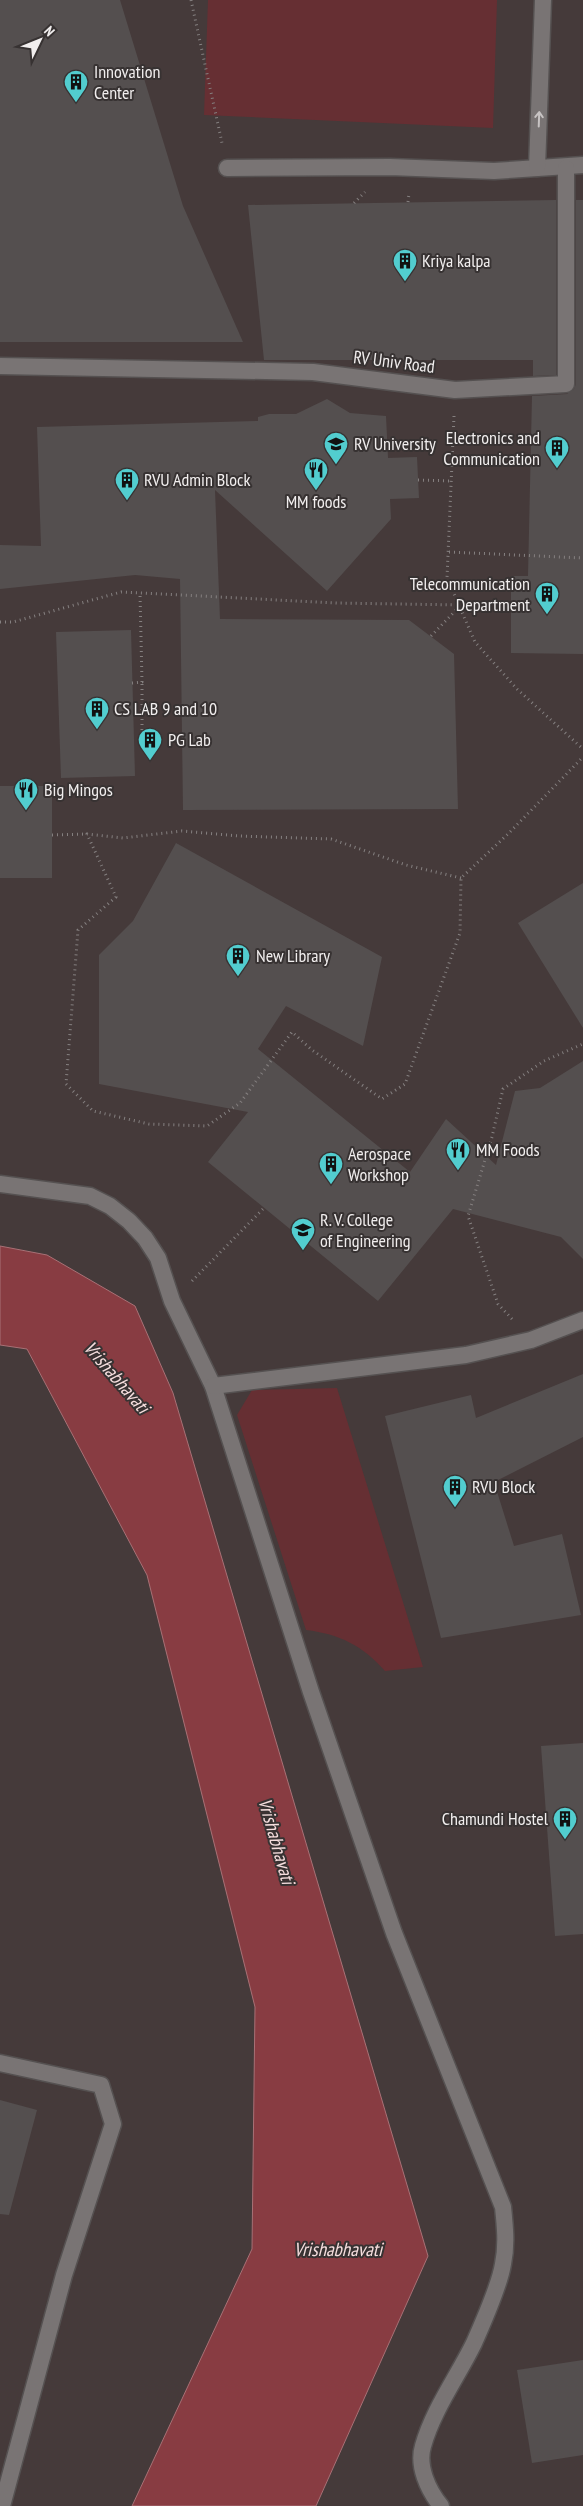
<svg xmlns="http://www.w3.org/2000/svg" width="583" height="2506" font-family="'PT Sans Narrow',sans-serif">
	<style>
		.built { fill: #453a3a }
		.green { fill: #662f33 }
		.water { fill: #883c42; stroke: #a87176 }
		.building { fill: #544f4f }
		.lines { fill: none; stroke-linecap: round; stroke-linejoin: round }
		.service-casing { stroke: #555151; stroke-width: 19 }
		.path { stroke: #858080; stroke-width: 3; stroke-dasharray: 1 4; stroke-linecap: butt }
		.service { stroke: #797474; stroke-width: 16 }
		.oneway { stroke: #c7c3c3 }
		.labels { text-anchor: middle; stroke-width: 4; stroke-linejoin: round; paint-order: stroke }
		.poi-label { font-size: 18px; fill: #f1eeee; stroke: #373232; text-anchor: start }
		.street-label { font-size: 18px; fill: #f1eeee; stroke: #373232 }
		.water-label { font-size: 19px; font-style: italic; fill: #f6dede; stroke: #373232 }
	</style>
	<rect width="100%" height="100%" fill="#373232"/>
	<!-- built -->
	<g class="built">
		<path d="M0,0H583V2506H316L428,2256L47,1255L0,1246Z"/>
		<path d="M0,1345L27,1349L147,1575L255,2007L252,2249L132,2506H0Z"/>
	</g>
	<!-- green -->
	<g class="green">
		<path d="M208,0H497L493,128L204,115Z"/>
		<path d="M337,1388L423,1667L385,1671C363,1646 340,1634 306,1630L237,1415L252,1390Z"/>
	</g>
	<!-- water -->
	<path class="water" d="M0,1246L47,1255L135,1306L173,1393L428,2256L316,2506H132L252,2249L255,2007L147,1575L27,1349L0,1345Z"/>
	<!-- building -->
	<g class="building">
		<path d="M0,0H120L183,206L243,342H0Z"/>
		<path d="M556,200V375L533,376V360H264L248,205Z"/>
		<path d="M576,200H583V654L511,653V576H528L532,396L567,394L574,389L576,384Z"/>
		<path d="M327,399L350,413L386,416L388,458L417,457L419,498L390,499L391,519L327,591L215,490L220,619L409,620L454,654L458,809L183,810L180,579L135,575L0,589V545L41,546L37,427L258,421V417L269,414H296Z"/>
		<path d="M131,630L135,776L61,778L56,632Z"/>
		<rect x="0" y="786" width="52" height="92"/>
		<path d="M176,843L382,957L363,1046L286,1006L258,1049L410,1172L446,1119L496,1165L515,1091L540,1088L583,1061V1259L561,1237L453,1209L378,1301L208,1162L248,1112L99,1084V955L133,921Z"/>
		<path d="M583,883V1028L518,923Z"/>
		<path d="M583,1374V1437L494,1482L514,1546L562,1534L581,1615L441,1638L385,1416L471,1395L476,1418Z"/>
		<path d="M583,1743V1934L555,1936L541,1746Z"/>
		<path d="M0,2100L37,2110L9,2215L0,2214Z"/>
		<path d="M583,2360V2455L532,2463L517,2370Z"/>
	</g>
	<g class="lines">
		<defs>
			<g id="service">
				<path d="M227,168L390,167L494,171L583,165"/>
				<path d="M537,168L543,0"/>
				<path d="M0,366L313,372L455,390L566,384V168"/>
				<path d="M0,1184L90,1196L110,1206L129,1221L145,1238L158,1258L172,1301L213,1386L311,1692L394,1933L503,2207C505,2226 507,2245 503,2264C500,2283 482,2325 474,2343C458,2376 433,2410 423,2446C417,2466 428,2490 441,2506"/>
				<path d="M213,1386L466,1355L531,1340L583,1320"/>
				<path d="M0,2063L101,2085L113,2124L64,2275L2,2506"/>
			</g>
		</defs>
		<!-- service casing -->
		<use href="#service" class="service-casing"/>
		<!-- path -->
		<g class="path">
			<path d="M191,0L222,143"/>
			<path d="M408,202L409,193"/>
			<path d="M354,203L365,192"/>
			<path d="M454,416L447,578L475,642L517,689L583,749"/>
			<path d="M418,480L452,481"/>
			<path d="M449,552L583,558"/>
			<path d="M0,622H13L121,592L337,603L460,605"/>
			<path d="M431,636L460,606"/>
			<path d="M132,683L142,682L140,593"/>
			<path d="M142,745V682"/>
			<path d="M52,835L87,834"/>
			<path d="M461,878L406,865L331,839L239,836L182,831L123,838L87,834L116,897L78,930L66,1084L93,1111L149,1124L207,1126L240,1103L292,1032L312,1050L382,1099L405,1084L460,933L461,878L509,833L583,757"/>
			<path d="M192,1281L264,1208"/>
			<path d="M512,1319L498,1304L468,1216L492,1137L503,1089L544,1061L583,1044"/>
		</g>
		<!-- service -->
		<use href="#service" class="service"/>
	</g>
	<!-- one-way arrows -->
	<defs><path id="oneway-shaft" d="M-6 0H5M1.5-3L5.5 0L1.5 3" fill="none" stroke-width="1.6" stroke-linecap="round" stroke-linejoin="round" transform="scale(1.25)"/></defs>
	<use class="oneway" href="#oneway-shaft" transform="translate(539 119) rotate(-88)"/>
	<!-- icons -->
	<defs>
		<symbol id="building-pin" viewBox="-11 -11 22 30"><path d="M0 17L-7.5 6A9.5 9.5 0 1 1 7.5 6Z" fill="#52cdcf" stroke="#373232"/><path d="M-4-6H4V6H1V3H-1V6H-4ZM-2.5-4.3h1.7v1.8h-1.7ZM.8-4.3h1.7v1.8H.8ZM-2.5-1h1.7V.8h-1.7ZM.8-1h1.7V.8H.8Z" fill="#111"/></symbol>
		<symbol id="university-pin" viewBox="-11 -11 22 30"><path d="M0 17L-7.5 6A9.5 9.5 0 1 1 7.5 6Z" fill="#52cdcf" stroke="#373232"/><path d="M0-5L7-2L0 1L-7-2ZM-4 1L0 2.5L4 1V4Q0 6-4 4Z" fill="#111"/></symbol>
		<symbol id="restaurant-pin" viewBox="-11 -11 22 30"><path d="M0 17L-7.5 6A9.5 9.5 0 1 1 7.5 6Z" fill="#52cdcf" stroke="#373232"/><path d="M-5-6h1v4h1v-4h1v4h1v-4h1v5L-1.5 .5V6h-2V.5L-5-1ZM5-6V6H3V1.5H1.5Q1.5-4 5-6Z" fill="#111"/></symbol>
	</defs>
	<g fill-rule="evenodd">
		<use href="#building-pin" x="62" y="68" width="28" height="38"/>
		<use href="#building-pin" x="391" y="247" width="28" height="38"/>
		<use href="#university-pin" x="322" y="430" width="28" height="38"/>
		<use href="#building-pin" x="543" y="434" width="28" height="38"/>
		<use href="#restaurant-pin" x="302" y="456" width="28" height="38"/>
		<use href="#building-pin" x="113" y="466" width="28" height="38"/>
		<use href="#building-pin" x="533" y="580" width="28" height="38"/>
		<use href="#building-pin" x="83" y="695" width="28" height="38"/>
		<use href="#building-pin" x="136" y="726" width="28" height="38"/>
		<use href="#restaurant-pin" x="12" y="776" width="28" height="38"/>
		<use href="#building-pin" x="224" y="942" width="28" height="38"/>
		<use href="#restaurant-pin" x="444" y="1136" width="28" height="38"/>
		<use href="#building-pin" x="317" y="1150" width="28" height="38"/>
		<use href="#university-pin" x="289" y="1216" width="28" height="38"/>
		<use href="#building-pin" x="441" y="1473" width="28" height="38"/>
		<use href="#building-pin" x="551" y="1805" width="28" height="38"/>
	</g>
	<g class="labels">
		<!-- poi labels -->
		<g class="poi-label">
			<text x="94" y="78">Innovation<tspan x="94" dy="21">Center</tspan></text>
			<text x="422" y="267">Kriya kalpa</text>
			<text x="540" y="444" text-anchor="end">Electronics and<tspan x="540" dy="21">Communication</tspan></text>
			<text x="354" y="450">RV University</text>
			<text x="144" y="486">RVU Admin Block</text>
			<text x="316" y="508" text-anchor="middle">MM foods</text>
			<text x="530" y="590" text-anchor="end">Telecommunication<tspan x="530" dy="21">Department</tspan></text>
			<text x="114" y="715">CS LAB 9 and 10</text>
			<text x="168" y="746">PG Lab</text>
			<text x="44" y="796">Big Mingos</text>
			<text x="256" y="962">New Library</text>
			<text x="476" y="1156">MM Foods</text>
			<text x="348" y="1160">Aerospace<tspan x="348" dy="21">Workshop</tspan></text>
			<text x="320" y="1226">R. V. College<tspan x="320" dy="21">of Engineering</tspan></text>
			<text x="472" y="1493">RVU Block</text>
			<text x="548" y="1825" text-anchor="end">Chamundi Hostel</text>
		</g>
		<!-- street labels -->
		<g class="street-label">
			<text transform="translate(394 362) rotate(7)" y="6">RV Univ Road</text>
		</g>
		<!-- water labels -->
		<g class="water-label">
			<text transform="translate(117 1377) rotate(49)" y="7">Vrishabhavati</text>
			<text transform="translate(277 1841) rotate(74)" y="7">Vrishabhavati</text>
			<text x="338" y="2256">Vrishabhavati</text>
		</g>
	</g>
	<!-- north arrow -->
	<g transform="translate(40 40) rotate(47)" stroke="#373232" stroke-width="4" paint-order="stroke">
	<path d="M0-4L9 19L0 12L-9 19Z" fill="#f1eeee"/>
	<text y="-8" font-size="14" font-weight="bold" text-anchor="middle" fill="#f1eeee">N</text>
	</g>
</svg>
